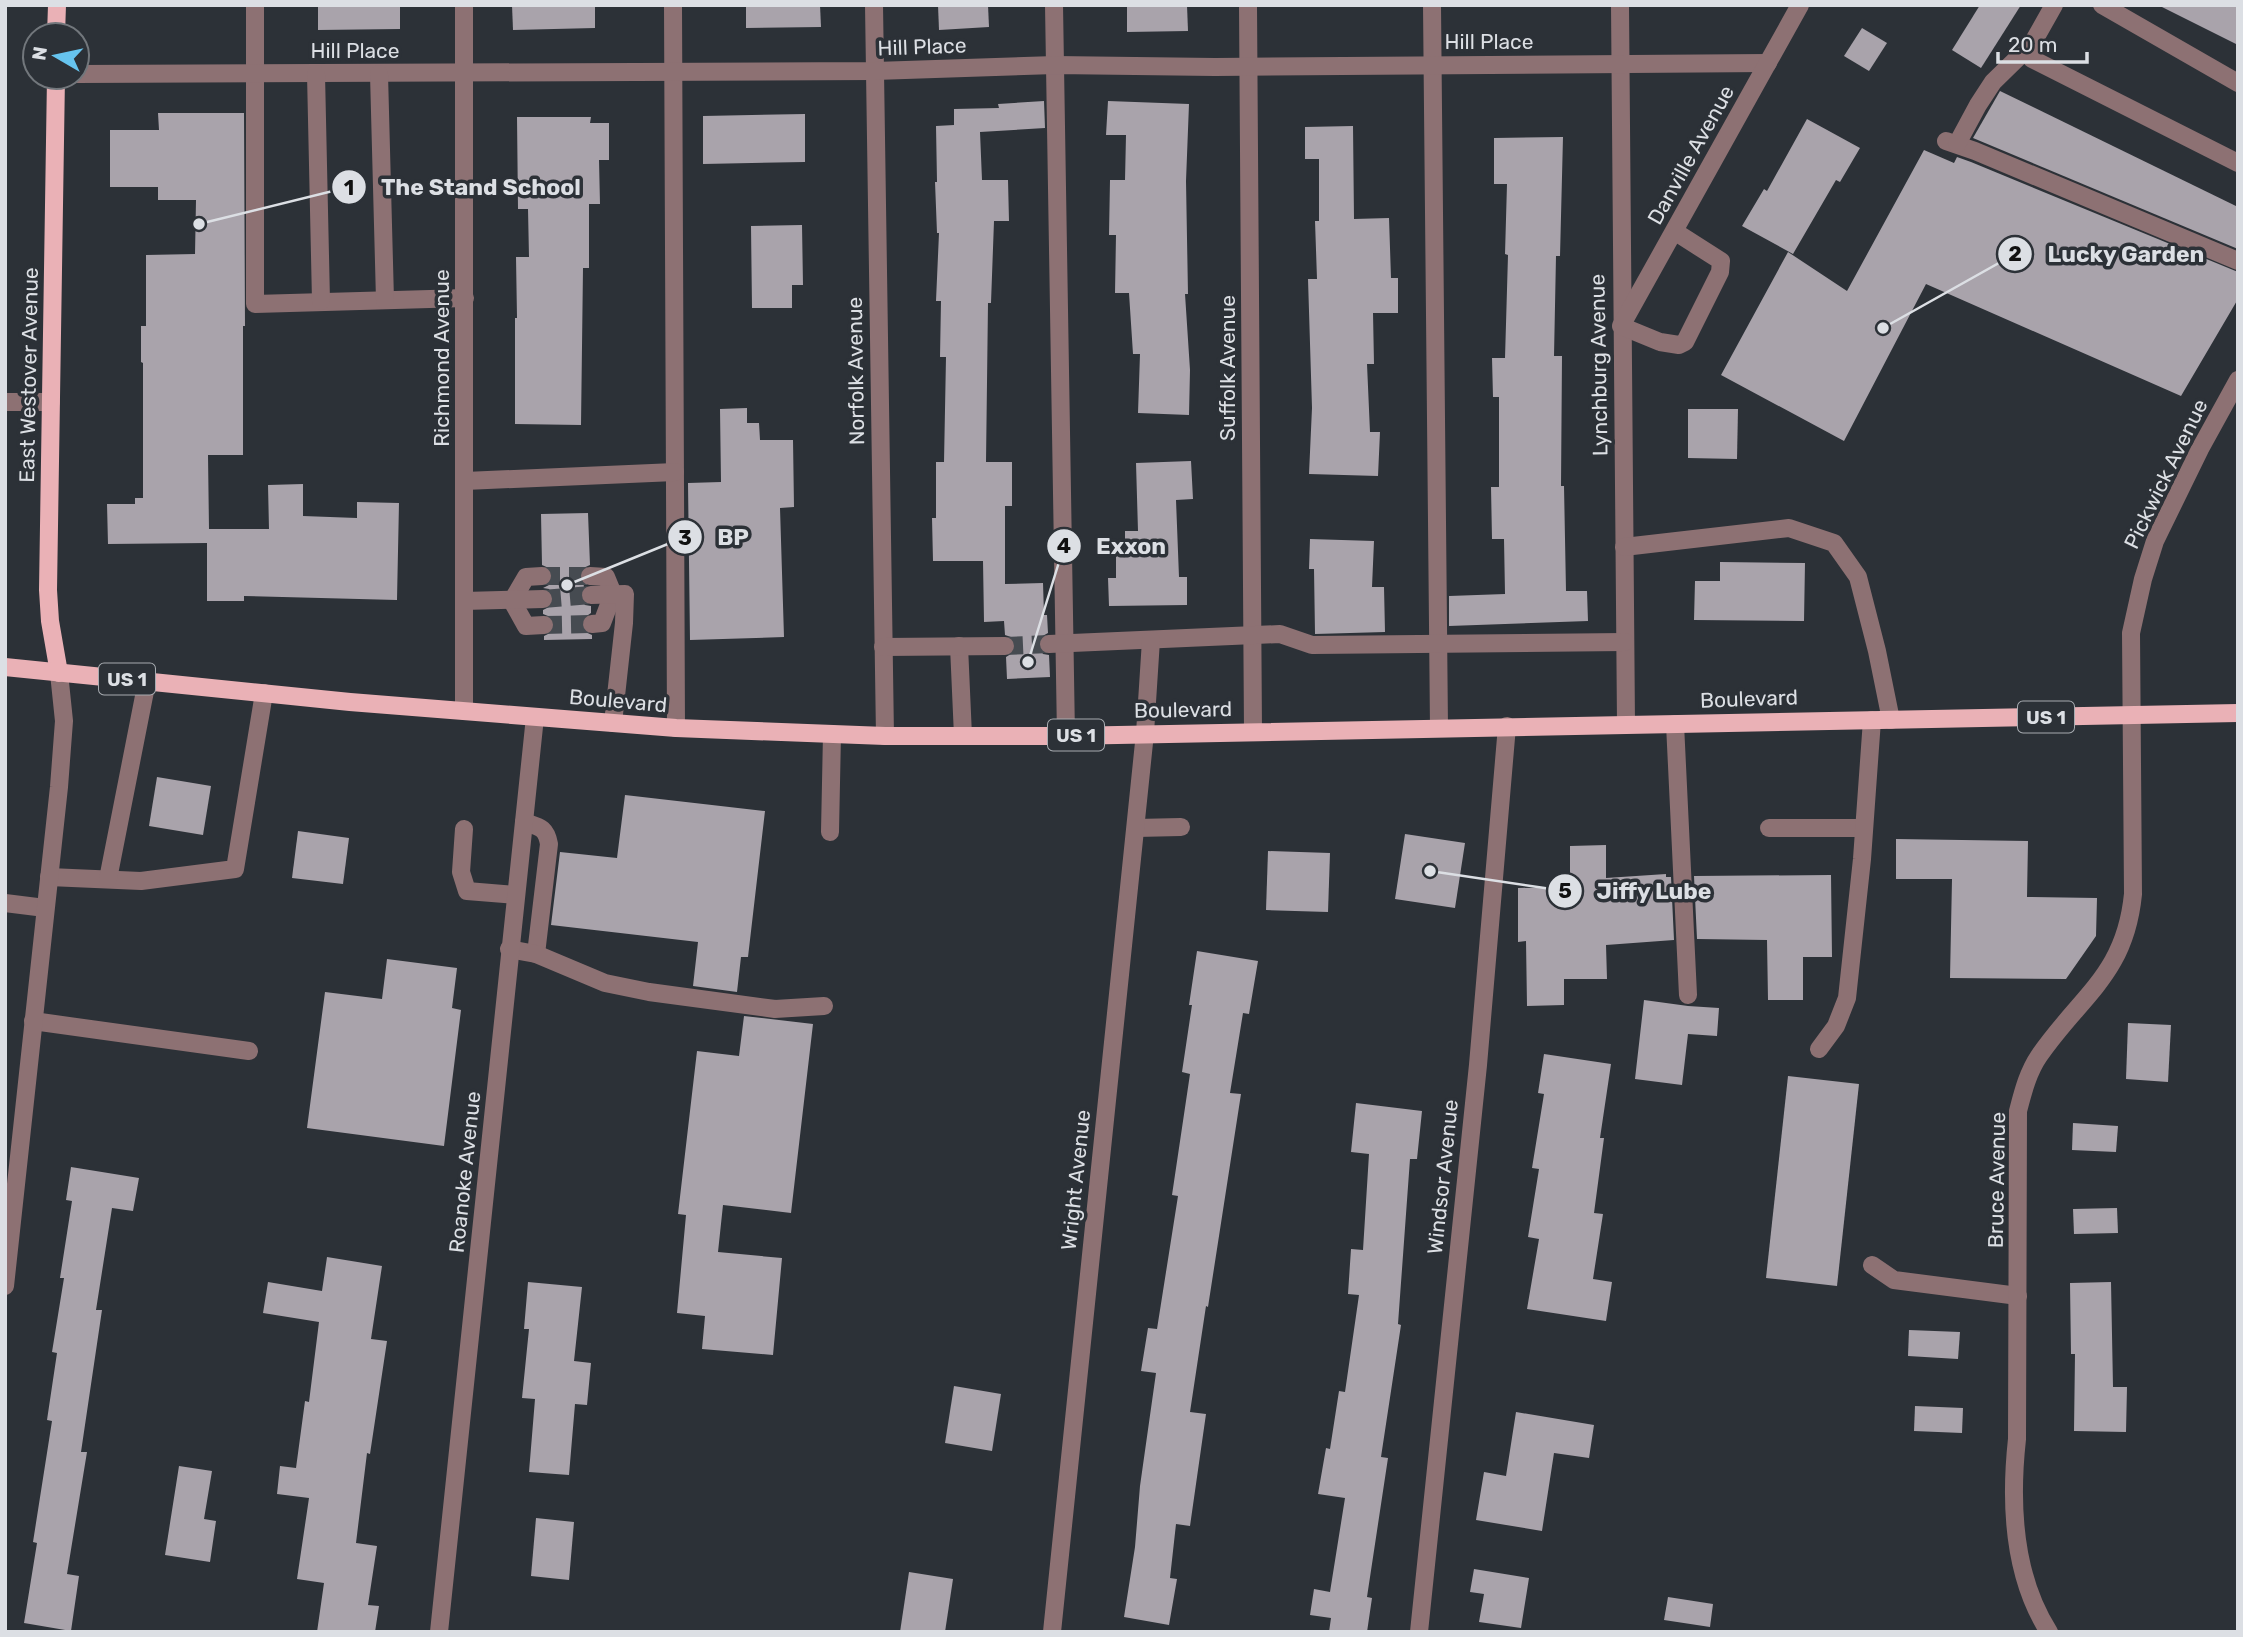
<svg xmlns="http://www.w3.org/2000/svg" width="2243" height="1637" font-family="Rubik,sans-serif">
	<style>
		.building { fill: #a9a3ab }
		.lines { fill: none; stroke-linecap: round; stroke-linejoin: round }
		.minor-tunnel { stroke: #464b51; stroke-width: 18; stroke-dasharray: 18 9; stroke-linecap: butt }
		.minor { stroke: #8d7173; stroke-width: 18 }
		.major { stroke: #eab1b6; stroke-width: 18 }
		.labels { text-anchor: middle; stroke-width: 7; stroke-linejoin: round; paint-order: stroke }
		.shield { fill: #2c3137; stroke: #a7abb0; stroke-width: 2 }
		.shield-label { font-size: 19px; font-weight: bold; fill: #dcdfe4 }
		.street-label { font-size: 21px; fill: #dcdfe4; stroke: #2c3137 }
		.leader { fill: none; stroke: #dcdfe4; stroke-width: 2.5 }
		.callout-dot { fill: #dcdfe4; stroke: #2c3137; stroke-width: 2.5 }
		.mark-label { font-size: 21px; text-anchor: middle; font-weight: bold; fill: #111 }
		.callout-label { font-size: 23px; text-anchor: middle; font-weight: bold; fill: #dcdfe4; stroke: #2c3137; stroke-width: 7; stroke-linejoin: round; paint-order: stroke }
	</style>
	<rect width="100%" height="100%" fill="#2c3137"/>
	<!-- building -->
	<g class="building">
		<path d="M318,5H400V29L318,30Z"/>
		<path d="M512,5H595V28L513,30Z"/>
		<path d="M746,5H820L821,27L746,28Z"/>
		<path d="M938,5H988L989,27L939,30Z"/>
		<path d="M1127,5H1187L1188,31L1127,32Z"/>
		<path d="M1980,5H2021L1981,68L1952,50Z"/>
		<path d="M2158,5H2238V45Z"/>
		<path d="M1862,28L1887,43L1869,71L1844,56Z"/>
		<path d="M2000,91L2238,207V249L1973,138Z"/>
		<path d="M1044,101L1045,128L980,132L982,180H1008L1009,221H994L991,303H988L986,462H1012V506H1005V584L1043,583L1044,615H1047L1048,633L1039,638L1038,645L1043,654L1049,655L1050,677L1007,679L1006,657L1014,652L1016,645L1011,637L1005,635L1004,621L984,622L983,561H933L932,518H936V462H944L946,357H940L941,301H936L939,233H937L935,182H937L936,126L954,125V109L999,108L998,104Z"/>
		<path d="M1108,101L1189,104L1186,181L1188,294H1185L1190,370L1189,415L1138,413L1140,354H1133L1129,293H1115L1116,235H1109L1110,180H1125L1126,135H1106Z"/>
		<path d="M158,113H244L245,326H243V455H208L209,529H269L268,485L303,484V516L357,518V502L399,503L397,600L244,596V601H207V543L108,544L107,504H135V498H143V363L141,362V326H146V255L195,254L196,200H158V187H110V130H159Z"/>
		<path d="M805,114V162L703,164V116Z"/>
		<path d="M517,117H591L590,123H609V160H599L600,204H589V268H583L581,425L515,424V318H517L516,257H529L528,209H518Z"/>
		<path d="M1807,119L1860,148L1840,182L1836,180L1793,254L1742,226L1764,189L1767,191Z"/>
		<path d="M1353,126L1354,219L1389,218L1391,278H1398V313H1373L1374,364H1367L1370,432H1380L1378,476L1309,474L1312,408L1308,279H1317L1315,221H1319V159H1305V127Z"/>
		<path d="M1563,137L1560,256H1556L1554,356H1562L1561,486H1564L1566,591H1587L1588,621L1449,626V596L1505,594L1504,539H1492L1491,487H1499V397H1493L1492,358H1505L1508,255L1505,254L1507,184H1494V138Z"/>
		<path d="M1924,150L1954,163L1957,157L1971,162L2238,272V299L2181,396L1926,284L1844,441L1721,375L1788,252L1847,291Z"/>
		<path d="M802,225L803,285H792V308H752L751,226Z"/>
		<path d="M747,408V423H759L760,440H793L794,507L780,508L784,637L690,640L688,483L721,482L720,409Z"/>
		<path d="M1688,409H1738L1737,459L1688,458Z"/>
		<path d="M1191,461L1193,499L1176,500L1179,577H1187V605L1109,606L1108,578H1116V548L1125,547V531H1138L1136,463Z"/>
		<path d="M588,513L590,565L581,569L579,576L584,586L580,595L581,600L585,605L591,606V613L582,619L581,626L583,631L592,635V639L544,640V636L554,631L555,625L553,618L543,614V610L553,605L554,598L549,589L543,588L549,585L553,576L551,569L542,565L541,514Z"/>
		<path d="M1310,539L1374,541L1372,587H1384L1385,632L1315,634L1314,569H1309Z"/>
		<path d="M1720,562L1805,563L1804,621L1694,620L1695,581H1720Z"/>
		<path d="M157,777L211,786L203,835L149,826Z"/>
		<path d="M625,795L765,811L748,957H741L737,992L693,986L698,942L551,925L560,852L617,858Z"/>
		<path d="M298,831L349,838L343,884L292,878Z"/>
		<path d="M1405,834L1465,843L1455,908L1395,899Z"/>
		<path d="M1896,839L2028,841L2027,897L2097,898L2096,936L2066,979L1950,978L1952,879H1896Z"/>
		<path d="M1606,845V878L1666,874V877H1671L1674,940L1606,945L1607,979H1564V1005L1527,1006L1526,941L1518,942V888L1570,887V846Z"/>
		<path d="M1268,851L1330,853L1328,912L1266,910Z"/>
		<path d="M1831,875L1832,957H1803V1000H1768L1767,940L1697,939L1694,876Z"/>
		<path d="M1197,951L1258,961L1249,1014L1243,1013L1230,1093L1241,1094L1208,1307L1206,1306L1190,1412L1206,1414L1190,1526L1176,1524L1170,1578L1177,1579L1169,1625L1124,1617L1135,1547L1140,1486L1156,1373L1141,1371L1148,1328L1157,1329L1178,1196L1172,1195L1190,1074L1182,1072L1192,1005H1189Z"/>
		<path d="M387,959L457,968L452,1008L461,1010L444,1146L307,1128L325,992L382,999Z"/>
		<path d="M1644,1000L1688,1006L1719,1008L1717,1036L1688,1034L1682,1085L1635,1079Z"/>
		<path d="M744,1016L813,1024L791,1213L723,1205L718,1252L782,1258L773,1355L702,1349L705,1316L677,1313L686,1215L678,1214L697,1051L739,1056Z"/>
		<path d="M2128,1023L2171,1025L2168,1082L2126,1079Z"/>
		<path d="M1544,1054L1611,1064L1600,1138H1604L1594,1213L1603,1214L1593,1279L1612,1282L1606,1321L1527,1309L1539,1239L1528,1237L1539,1169L1532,1168L1544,1094L1538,1093Z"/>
		<path d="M1788,1076L1859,1084L1837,1286L1766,1278Z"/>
		<path d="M1356,1103L1422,1111L1417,1159H1410L1398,1324L1401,1325L1381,1457L1388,1458L1367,1597L1372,1598L1367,1632H1329L1331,1618L1310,1615L1314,1589L1330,1592L1345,1498L1318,1494L1326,1448L1330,1449L1339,1391L1345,1392L1359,1295L1348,1294L1351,1249L1363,1250L1369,1154L1351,1152Z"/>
		<path d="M2073,1123L2118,1126L2116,1152L2072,1150Z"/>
		<path d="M71,1167L139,1178L133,1211L112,1208L96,1310H102L81,1452H87L67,1574L79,1576L71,1631L24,1623L37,1543L33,1542L52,1421L47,1420L57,1353L52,1352L64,1278H60L72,1201L66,1200Z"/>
		<path d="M2117,1208L2118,1233L2074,1234L2073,1209Z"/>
		<path d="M327,1257L382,1266L371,1339L387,1341L370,1454L367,1453L356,1543L377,1546L368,1605L379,1606L375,1632H317L324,1583L297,1579L309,1498L277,1494L280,1466L296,1468L305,1401L309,1402L319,1322L263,1313L268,1282L322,1291Z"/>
		<path d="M528,1282L582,1287L574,1361L591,1363L587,1405L575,1404L569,1475L529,1472L535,1399L522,1398L529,1329H524Z"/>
		<path d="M2111,1282L2113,1387H2127L2126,1432L2074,1431L2075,1354H2071L2070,1283Z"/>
		<path d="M1909,1330L1960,1332L1958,1359L1908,1356Z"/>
		<path d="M954,1386L1001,1394L992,1451L945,1443Z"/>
		<path d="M1915,1406L1963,1408L1962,1433L1914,1431Z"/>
		<path d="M1516,1412L1594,1425L1589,1458L1554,1453L1542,1531L1476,1520L1484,1472L1506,1476Z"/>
		<path d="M179,1466L212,1471L204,1519L216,1521L210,1562L165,1555Z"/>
		<path d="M536,1518L574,1522L569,1580L531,1576Z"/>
		<path d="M1474,1569L1529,1578L1521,1628L1479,1622L1484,1594L1470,1592Z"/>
		<path d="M909,1572L953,1579L945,1632H900Z"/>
		<path d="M1668,1597L1713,1604L1710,1627L1664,1620Z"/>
	</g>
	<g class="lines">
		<!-- minor-tunnel -->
		<g class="minor-tunnel">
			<path d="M542,576H590"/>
			<path d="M543,599L591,595"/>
			<path d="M544,625L592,624"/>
			<path d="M1005,646L1049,644"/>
		</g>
		<!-- minor -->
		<g class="minor">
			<path d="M255,5V304L465,298"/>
			<path d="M673,5L676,728"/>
			<path d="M874,5L885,736"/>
			<path d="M1054,5L1066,736"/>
			<path d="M1248,5L1253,731"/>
			<path d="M1432,5L1439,728"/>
			<path d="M1620,5L1626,724"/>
			<path d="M2054,5L2032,44V59L2238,163"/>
			<path d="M2102,5L2238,83"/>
			<path d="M77,74L875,71L1055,65L1215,67L1768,63"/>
			<path d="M316,74L321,301"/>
			<path d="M379,74L385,300"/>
			<path d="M1946,141L1975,151L2238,261"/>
			<path d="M1957,144L1978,105L1993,82L2032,44"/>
			<path d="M1674,231L1721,261L1720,272L1685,342L1679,345L1660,342L1621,326C1681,219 1740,112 1800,5"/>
			<path d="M5,402H51"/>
			<path d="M465,481L675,472"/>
			<path d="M1624,547L1789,528L1834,543L1858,577L1877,651L1891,720"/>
			<path d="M542,576L526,577L512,601L526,626L544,625"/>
			<path d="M590,576L606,577L613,594L602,623L592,624"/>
			<path d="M591,595L625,594L624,623L613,723"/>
			<path d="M464,601L543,599"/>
			<path d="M1049,644L1280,634L1312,645L1625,642"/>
			<path d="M959,646L963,736"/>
			<path d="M883,647L1005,646"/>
			<path d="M464,711V5"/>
			<path d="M1675,724L1688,995"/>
			<path d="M524,822C539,827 546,827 549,844L536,954"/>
			<path d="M1136,828L1181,827"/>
			<path d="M1769,828H1864"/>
			<path d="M464,829L461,872L467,891L515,895"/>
			<path d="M830,832L832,734"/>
			<path d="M49,877L141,881L235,869L264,693"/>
			<path d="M108,879L147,681"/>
			<path d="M5,903L45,908"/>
			<path d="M509,949L536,954L605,983L649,992L775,1009L824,1006"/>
			<path d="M33,1021L249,1051"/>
			<path d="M1819,1049L1836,1026L1847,998L1862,859L1872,720"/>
			<path d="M1872,1265L1894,1280L2018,1296"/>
			<path d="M5,1286L59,787L64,721L59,673"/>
			<path d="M439,1632L535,717"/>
			<path d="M1052,1632L1145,733L1151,640"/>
			<path d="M1419,1632L1478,1065L1507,726"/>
			<path d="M2049,1632C2013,1576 2010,1503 2017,1439L2018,1111C2023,1092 2028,1072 2039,1056C2081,995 2125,975 2133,894L2131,633L2143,579L2155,541L2200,449L2238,380"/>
		</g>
		<!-- major -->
		<g class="major">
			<path d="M56,35L57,5"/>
			<path d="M56,77L48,590L50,621L59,673"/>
			<path d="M5,667L350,702L676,728L885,736H1066L2238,713"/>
		</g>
	</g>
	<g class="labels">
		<!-- shield labels -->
		<g class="shield">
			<rect x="99" y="663.5" width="56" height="31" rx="5"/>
			<rect x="2018" y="701.5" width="56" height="31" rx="5"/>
			<rect x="1048" y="719.5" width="56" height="31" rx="5"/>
		</g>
		<g class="shield-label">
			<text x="127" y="686">US 1</text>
			<text x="2046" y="724">US 1</text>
			<text x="1076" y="742">US 1</text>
		</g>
		<!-- street labels -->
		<g class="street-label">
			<text x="1489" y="49">Hill Place</text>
			<text transform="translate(922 47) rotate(-2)" y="7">Hill Place</text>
			<text x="355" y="58">Hill Place</text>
			<text transform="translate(1691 155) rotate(-61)" y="7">Danville Avenue</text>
			<text transform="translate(442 358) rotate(-90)" y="7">Richmond Avenue</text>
			<text transform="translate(1599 365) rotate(-91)" y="7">Lynchburg Avenue</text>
			<text transform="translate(1228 368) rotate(-90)" y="7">Suffolk Avenue</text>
			<text transform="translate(856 371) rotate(-91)" y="7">Norfolk Avenue</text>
			<text transform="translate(29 375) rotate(-89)" y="7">East Westover Avenue</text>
			<text transform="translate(2166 474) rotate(-64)" y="7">Pickwick Avenue</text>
			<text transform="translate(1749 699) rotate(-2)" y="7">Boulevard</text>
			<text transform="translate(618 701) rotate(5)" y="7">Boulevard</text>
			<text transform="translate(1183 710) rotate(-1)" y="7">Boulevard</text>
			<text transform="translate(465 1172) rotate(-84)" y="7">Roanoke Avenue</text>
			<text transform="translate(1443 1177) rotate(-84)" y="7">Windsor Avenue</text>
			<text transform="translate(1076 1180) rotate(-84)" y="7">Wright Avenue</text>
			<text transform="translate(1997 1180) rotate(-89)" y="7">Bruce Avenue</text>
		</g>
	</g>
	<!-- callouts -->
	<path class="leader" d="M199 224L349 187M1883 328L2015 254M567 585L685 537M1028 662L1064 546M1430 871L1565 891"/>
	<g class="callout-dot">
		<circle cx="199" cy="224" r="7"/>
		<circle cx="1883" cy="328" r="7"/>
		<circle cx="567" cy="585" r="7"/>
		<circle cx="1028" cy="662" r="7"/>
		<circle cx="1430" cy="871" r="7"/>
		<circle cx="349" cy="187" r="18"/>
		<circle cx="2015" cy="254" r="18"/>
		<circle cx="685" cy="537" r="18"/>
		<circle cx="1064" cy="546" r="18"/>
		<circle cx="1565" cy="891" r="18"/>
	</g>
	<g class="mark-label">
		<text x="349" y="195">1</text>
		<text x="2015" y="261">2</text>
		<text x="685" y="545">3</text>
		<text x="1064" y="553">4</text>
		<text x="1565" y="898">5</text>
	</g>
	<g class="callout-label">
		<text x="481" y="195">The Stand School</text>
		<text x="2126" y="262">Lucky Garden</text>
		<text x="733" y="545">BP</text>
		<text x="1131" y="554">Exxon</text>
		<text x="1654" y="899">Jiffy Lube</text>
	</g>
	<!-- border -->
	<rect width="2243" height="1637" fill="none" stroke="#dcdfe4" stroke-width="14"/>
	<!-- north arrow -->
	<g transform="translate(56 56) rotate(279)"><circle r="33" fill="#2c3137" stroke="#72777c" stroke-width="2"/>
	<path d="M0-5L12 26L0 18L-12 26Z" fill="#66c4ef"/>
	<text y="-10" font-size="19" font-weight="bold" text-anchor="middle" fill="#dcdfe4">N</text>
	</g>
	<!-- scale -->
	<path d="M1998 52v10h89v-10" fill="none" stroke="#dcdfe4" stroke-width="3.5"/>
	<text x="2008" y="52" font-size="21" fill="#dcdfe4" stroke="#2c3137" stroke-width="5" paint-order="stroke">20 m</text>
</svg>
